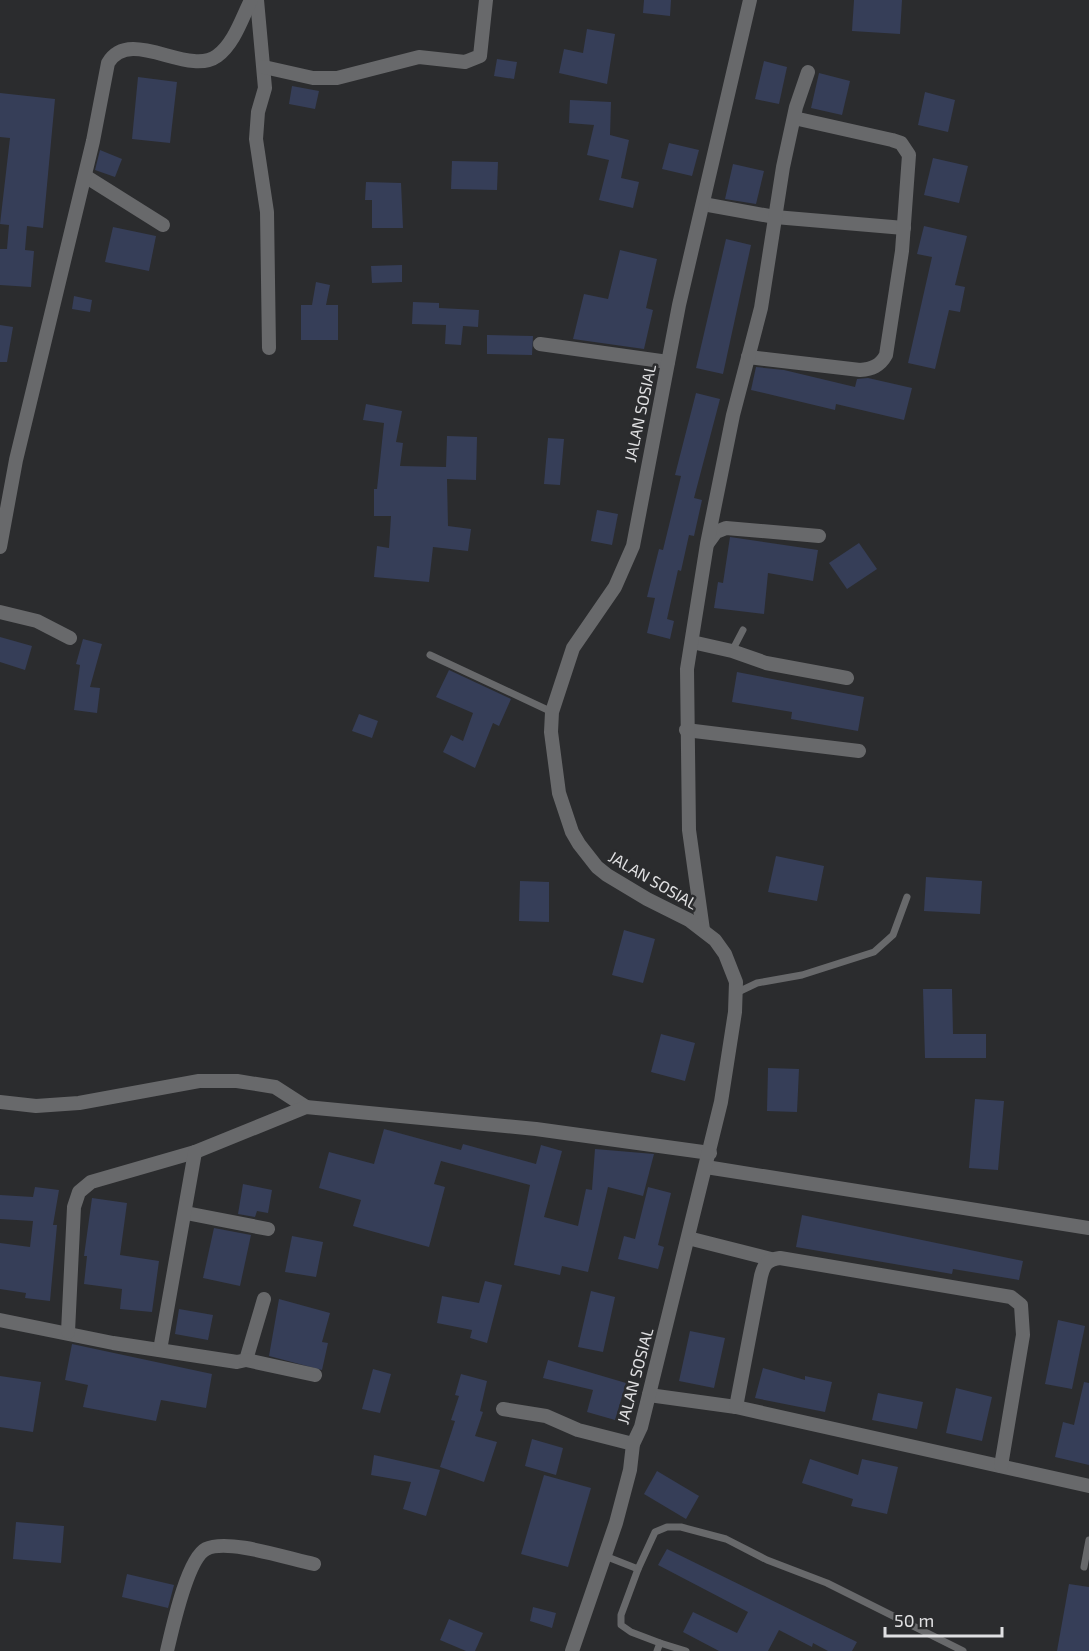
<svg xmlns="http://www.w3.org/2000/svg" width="1089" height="1651" font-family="'Exo 2',sans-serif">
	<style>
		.building { fill: #363e58 }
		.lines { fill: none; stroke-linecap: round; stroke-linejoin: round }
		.lane { stroke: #68696b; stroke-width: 7 }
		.street { stroke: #68696b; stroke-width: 14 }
		.labels { text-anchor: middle; stroke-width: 5; stroke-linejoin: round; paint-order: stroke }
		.street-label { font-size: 16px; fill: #e0e0e2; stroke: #2b2c2e }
	</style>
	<rect width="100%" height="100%" fill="#2b2c2e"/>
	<!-- building -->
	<g class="building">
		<path d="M644,0H671L670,16L643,13Z"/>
		<path d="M854,0H902L900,34L852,31Z"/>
		<path d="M587,29L615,34L607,84L559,73L564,49L583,53Z"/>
		<path d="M497,59L517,62L514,79L494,76Z"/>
		<path d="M764,61L787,67L779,104L755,99Z"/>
		<path d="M819,73L850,81L842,115L811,108Z"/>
		<path d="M138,77L177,82L170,143L132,139Z"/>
		<path d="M292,86L319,91L315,109L289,104Z"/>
		<path d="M925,92L955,100L948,132L918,125Z"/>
		<path d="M0,93L55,99L43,228L27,226L25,250L34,251L31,287L0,285V249H7L9,225L0,224L10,138L0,137Z"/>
		<path d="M570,100L611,102L610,135L629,140L621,178L639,182L633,208L599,200L609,160L587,155L594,125L569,123Z"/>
		<path d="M669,143L699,150L692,176L662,169Z"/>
		<path d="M100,150L122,159L115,177L95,170Z"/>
		<path d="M933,158L968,166L959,203L924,195Z"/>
		<path d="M452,161L498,162L497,190L451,189Z"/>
		<path d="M733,164L764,171L756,204L725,199Z"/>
		<path d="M366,182L401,183L403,228H372V200H365Z"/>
		<path d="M924,226L967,236L955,285L965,287L960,312L949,310L935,369L908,363L932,257L917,254Z"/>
		<path d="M113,227L156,236L149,271L105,262Z"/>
		<path d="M726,239L751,245L723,374L696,368Z"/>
		<path d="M620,250L657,259L646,308L653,310L644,349L573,339L584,294L608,299Z"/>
		<path d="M402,265V282L372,283L371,266Z"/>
		<path d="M316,282L330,285L326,305H338V340H301V305H312Z"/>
		<path d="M74,296L92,300L90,312L72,309Z"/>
		<path d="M413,302L439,303V308L479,310L478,327L463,326L461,345L445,344L446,325L412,324Z"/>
		<path d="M0,325L13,327L7,362H0Z"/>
		<path d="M487,335L533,336L532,355L487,354Z"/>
		<path d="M756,367L784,370L855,387L857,379L868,378L912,388L904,420L836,404L835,410L751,390Z"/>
		<path d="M696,393L720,399L694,498L702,500L694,536L689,535L681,571L678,570L667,619L674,621L670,639L647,633L655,598L647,597L659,549L663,550L681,476L675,475Z"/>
		<path d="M366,404L402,411L396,442L403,443L400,466L446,467L447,436L477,437L476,480L447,479L448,526L471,529L468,551L433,547L429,582L374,577L377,546L389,548L391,516H374V489H377L384,423L363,420Z"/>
		<path d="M548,438L564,439L560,485L544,484Z"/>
		<path d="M597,510L618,514L612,545L591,541Z"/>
		<path d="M730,537L818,550L813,581L768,573L764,614L714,608L718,582L723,583Z"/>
		<path d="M859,543L877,569L847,589L829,563Z"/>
		<path d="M0,637L32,646L25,670L0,662Z"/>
		<path d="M83,639L102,644L90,687L100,688L97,713L74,710L80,665L76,664Z"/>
		<path d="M449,670L511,699L499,726L493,723L475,768L443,752L451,735L463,741L473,713L436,697Z"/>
		<path d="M737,672L864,697L858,731L791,719L792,712L732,702Z"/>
		<path d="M359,714L378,721L372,738L352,731Z"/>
		<path d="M776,856L824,866L817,901L768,892Z"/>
		<path d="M926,877L982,881L980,914L924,911Z"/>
		<path d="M520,881L549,882V922L519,921Z"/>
		<path d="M624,930L655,939L643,983L612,975Z"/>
		<path d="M923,989H952L953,1034H986V1058H925Z"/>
		<path d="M661,1034L695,1043L685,1081L651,1072Z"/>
		<path d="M768,1068L799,1069L797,1112L767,1111Z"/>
		<path d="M975,1099L1004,1101L998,1170L969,1168Z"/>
		<path d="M384,1129L461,1150L463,1144L536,1164L541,1145L562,1151L544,1217L578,1226L586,1189L592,1190L595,1149L654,1154L643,1196L608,1187L588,1272L562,1266L560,1275L514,1265L530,1185L441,1161L434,1184L445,1187L429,1247L353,1226L361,1200L319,1188L329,1152L374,1164Z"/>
		<path d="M243,1184L272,1190L268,1213L257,1211L255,1217L238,1214Z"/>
		<path d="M35,1187L59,1190L53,1225H57L50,1301L25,1298L26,1293L0,1289V1243L30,1247L33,1221L0,1219V1195L33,1197Z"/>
		<path d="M648,1187L671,1193L658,1245L664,1247L658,1269L618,1259L624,1236L635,1239Z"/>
		<path d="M92,1198L127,1203L120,1255L159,1261L152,1312L120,1309L122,1289L84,1284L87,1256H84Z"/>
		<path d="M802,1215L1023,1261L1019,1280L953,1269L952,1274L796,1247Z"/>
		<path d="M214,1228L251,1235L240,1286L203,1278Z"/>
		<path d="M292,1236L323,1242L316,1277L285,1272Z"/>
		<path d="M485,1281L502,1285L487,1343L470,1338L472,1330L437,1323L442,1296L479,1303Z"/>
		<path d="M591,1291L615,1297L603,1352L578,1347Z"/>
		<path d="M279,1299L330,1313L322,1342L328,1343L322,1370L269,1356Z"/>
		<path d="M179,1309L213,1315L208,1340L175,1334Z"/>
		<path d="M1058,1320L1085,1326L1072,1389L1045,1384Z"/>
		<path d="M690,1331L725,1338L714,1388L679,1381Z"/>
		<path d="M72,1344L212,1374L206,1408L161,1400L156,1421L83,1407L88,1385L65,1380Z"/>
		<path d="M548,1360L626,1383L615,1420L587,1412L593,1390L543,1378Z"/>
		<path d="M763,1368L805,1380V1376L832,1382L825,1412L755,1398Z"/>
		<path d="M373,1369L391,1374L380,1413L362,1409Z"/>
		<path d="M461,1374L487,1381L480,1411L483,1412L475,1436L497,1442L484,1482L440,1467L455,1421L451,1420L459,1396L455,1395Z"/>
		<path d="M0,1376L41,1382L33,1432L0,1427Z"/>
		<path d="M1084,1382L1089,1383V1465L1055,1457L1063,1422L1074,1425Z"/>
		<path d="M956,1388L992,1397L982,1441L946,1433Z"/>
		<path d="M878,1393L923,1402L917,1429L872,1420Z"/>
		<path d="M532,1439L563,1448L556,1475L525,1466Z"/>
		<path d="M374,1455L440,1470L426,1516L403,1509L411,1482L371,1475Z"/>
		<path d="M810,1459L858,1475L862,1459L898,1467L887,1514L851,1506L853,1499L802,1483Z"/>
		<path d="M657,1471L699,1496L686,1519L644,1494Z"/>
		<path d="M544,1475L591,1488L568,1567L521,1554Z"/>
		<path d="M16,1522L64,1526L61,1563L13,1559Z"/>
		<path d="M667,1549L857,1642L852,1651H828L813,1643L812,1647L779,1630L768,1651H719L683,1632L693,1612L737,1633L748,1612L658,1565Z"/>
		<path d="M127,1574L174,1585L168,1608L122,1597Z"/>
		<path d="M1069,1584L1089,1587V1651H1057Z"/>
		<path d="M533,1607L556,1613L552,1628L530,1621Z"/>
		<path d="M449,1619L483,1633L475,1651H466L440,1640Z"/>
	</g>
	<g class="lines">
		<!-- lane -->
		<g class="lane">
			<path d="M732,651L743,630"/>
			<path d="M430,655L552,712"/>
			<path d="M736,993L757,983L802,975L874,952L893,935L907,897"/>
			<path d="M605,1556L638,1569L655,1532L667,1527H681L726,1539L767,1560L827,1583L963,1651"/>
			<path d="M1084,1567L1089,1540"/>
			<path d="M638,1569L621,1615V1625L631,1632L660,1643"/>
			<path d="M657,1651L660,1643L686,1651"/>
		</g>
		<!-- street -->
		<g class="street">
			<path d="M257,0L265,88L258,112L256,139L267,212L269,348"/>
			<path d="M264,67L313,78H337L419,57L465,62L480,56L486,0"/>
			<path d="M85,176L163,225"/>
			<path d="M703,204L775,217L904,228"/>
			<path d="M540,344L668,362"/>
			<path d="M748,357L860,370C872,369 880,366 886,355L902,251L909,155L901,143L892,140L794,118"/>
			<path d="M708,543L716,532L726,528L819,536"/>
			<path d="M0,547L16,460L93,141L108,63C130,26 188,77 217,56C234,44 242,18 251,0"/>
			<path d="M0,612L37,621L70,638"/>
			<path d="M692,642L732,651L766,663L847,678"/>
			<path d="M686,730L859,751"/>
			<path d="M703,930L689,830L687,669L707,544L733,415L761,308L783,167L796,107L808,72"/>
			<path d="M0,1102L36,1106L79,1103L199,1081H237L275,1087L306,1107"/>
			<path d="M706,1167L1089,1228"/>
			<path d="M186,1213L268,1229"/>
			<path d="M688,1238L771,1259"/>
			<path d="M0,1320L113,1343L237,1362L246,1360L264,1299"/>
			<path d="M68,1332L74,1207L79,1192L91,1182L195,1152L306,1107L536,1129L710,1153"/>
			<path d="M160,1350L195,1152"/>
			<path d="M246,1360L315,1375"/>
			<path d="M649,1395L736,1407L1089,1486"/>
			<path d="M736,1407L761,1276C764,1264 767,1260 780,1258L1011,1297L1021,1305L1023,1335L1001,1466"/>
			<path d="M503,1409L546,1416L578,1430L633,1444"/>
			<path d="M167,1651C172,1630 187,1559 206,1549C228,1538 289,1559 314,1564"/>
			<path d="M572,1651L616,1523L630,1470L633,1444L641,1427L721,1102L735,1012L736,982L725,954L715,940L689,920L647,899L607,875L597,867L579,844L572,832L559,793L551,732L552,712L573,648L615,587L633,546L679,305L750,0"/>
		</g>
	</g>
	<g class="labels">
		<!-- street labels -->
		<g class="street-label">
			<text transform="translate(640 413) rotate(-78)" y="6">JALAN SOSIAL</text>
			<text transform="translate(653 880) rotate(30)" y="6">JALAN SOSIAL</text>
			<text transform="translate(635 1376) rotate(-75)" y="6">JALAN SOSIAL</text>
		</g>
	</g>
	<!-- scale -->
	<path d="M885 1627v9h117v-9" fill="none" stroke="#e0e0e2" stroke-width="3"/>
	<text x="894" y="1627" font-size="18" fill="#e0e0e2" stroke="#2b2c2e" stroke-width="4.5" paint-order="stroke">50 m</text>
</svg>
